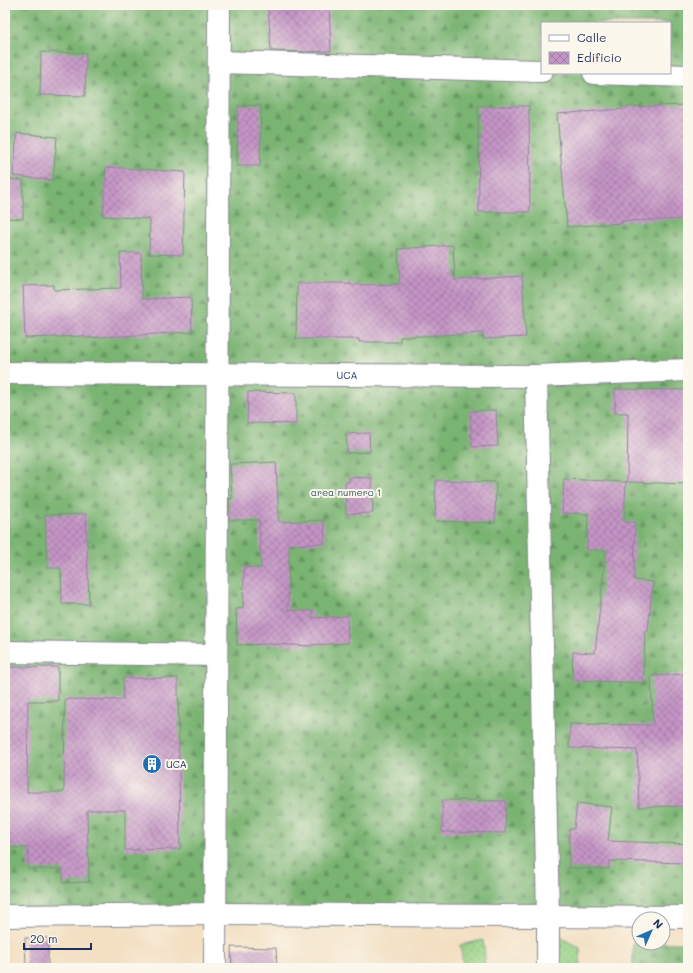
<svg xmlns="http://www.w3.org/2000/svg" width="693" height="973" font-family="Mali,sans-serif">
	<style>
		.grass { fill: url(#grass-dots); stroke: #5a8072 }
		.forest { fill: url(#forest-firs); stroke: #4a7268; fill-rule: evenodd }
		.building { fill: url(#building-cross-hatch) }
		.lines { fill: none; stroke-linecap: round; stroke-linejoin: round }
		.minor-casing { stroke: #878790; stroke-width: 24 }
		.minor { stroke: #fff; stroke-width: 22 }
		.labels { text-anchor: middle; stroke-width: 4; stroke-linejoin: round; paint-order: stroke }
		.street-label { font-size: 10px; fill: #1b2f5e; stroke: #fbf7ec }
		.park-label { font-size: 10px; fill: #3a5868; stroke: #fbf7ec }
		.poi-label { font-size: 10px; fill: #1b2f5e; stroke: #fbf7ec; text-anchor: start }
	</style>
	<defs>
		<pattern id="grass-dots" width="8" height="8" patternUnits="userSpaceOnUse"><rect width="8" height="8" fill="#98d285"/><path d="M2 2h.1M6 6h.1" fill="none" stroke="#7bab70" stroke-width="1.8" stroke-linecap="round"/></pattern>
		<pattern id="forest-firs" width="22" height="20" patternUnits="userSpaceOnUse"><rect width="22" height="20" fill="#7ab472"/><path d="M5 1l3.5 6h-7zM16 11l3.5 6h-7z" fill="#639361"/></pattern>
		<pattern id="building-cross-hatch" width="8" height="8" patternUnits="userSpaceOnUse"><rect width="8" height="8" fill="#c594c5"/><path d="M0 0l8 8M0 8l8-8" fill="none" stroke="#9f79a3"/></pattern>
	</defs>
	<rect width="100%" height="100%" fill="#fbf7ec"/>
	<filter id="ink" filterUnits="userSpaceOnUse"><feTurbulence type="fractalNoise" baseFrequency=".025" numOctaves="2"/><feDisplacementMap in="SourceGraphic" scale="8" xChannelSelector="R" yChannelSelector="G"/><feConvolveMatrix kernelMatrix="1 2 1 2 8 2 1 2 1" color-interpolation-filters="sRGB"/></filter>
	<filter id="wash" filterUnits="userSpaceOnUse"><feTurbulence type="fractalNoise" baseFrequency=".012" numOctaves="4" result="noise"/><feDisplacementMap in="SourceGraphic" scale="16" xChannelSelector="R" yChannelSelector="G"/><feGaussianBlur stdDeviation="0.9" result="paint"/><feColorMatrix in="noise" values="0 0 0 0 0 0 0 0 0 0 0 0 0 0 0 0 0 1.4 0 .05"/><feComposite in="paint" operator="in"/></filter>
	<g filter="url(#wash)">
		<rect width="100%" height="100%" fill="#f3dfc2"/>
		<!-- grass -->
		<g class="grass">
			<path d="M558,936L580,948L581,968H551Z"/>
			<path d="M483,940L485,956L484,968H464L460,945Z"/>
		</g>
		<!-- forest -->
		<g class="forest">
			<path d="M5,5H688V917L5,912ZM542,23H670V73H542Z"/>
			<path d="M633,942L688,943V968H633Z"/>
		</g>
		<g id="blocks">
			<!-- building -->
			<g class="building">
				<path d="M268,5H329L331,51L305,52L271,51Z"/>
				<path d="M41,52L86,53L85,96L40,95Z"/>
				<path d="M261,105L260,166H237L238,106Z"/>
				<path d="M688,105V219L622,221V223L567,227L557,114L623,109V107Z"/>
				<path d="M478,106H529L530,212H479Z"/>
				<path d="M17,133L57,137L53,180L13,176Z"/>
				<path d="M106,167L185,172L183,255L149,254L150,219L103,216Z"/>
				<path d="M5,179L23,180V219L5,218Z"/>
				<path d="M453,245L455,280L522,276L526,337L483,339V333L400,337V342H359V339H296L297,283H351V285L400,284L398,249Z"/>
				<path d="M120,253H141L142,299L191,297L192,332L85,338V336L25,338L23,286L54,285V290L121,288Z"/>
				<path d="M615,389L688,390V484L627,482L628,413H615Z"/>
				<path d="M248,392L296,393V424L247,423Z"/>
				<path d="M496,410L498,446L472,447L470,411Z"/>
				<path d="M369,433L370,452L347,453L346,434Z"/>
				<path d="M276,462L279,522L324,520L325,543L289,545L288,610L313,611L312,618L347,616L348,643L311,645V646L272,644L237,645L236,609L243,608L244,567L261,568L259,520H229V499H232L230,464Z"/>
				<path d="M349,477L372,478L373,513L346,514L345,482H349Z"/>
				<path d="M564,479L626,482L624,522H635L634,580L653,582L648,631H645L643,683L572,680L573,652L595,653L606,550H587L588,514L562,513Z"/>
				<path d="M436,480L496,482L495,523L435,521Z"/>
				<path d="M86,514L89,604H62L61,568H47L45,515Z"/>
				<path d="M5,667H58V701H28L27,792H64L65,699L123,700V678H178L180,849L125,850V810H87L89,882L63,883V869H28V848L5,847Z"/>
				<path d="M688,674V806L639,807L637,750L569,748L570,724L653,725L651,676Z"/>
				<path d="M442,800L506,801L505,833L442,832Z"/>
				<path d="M577,803L612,807L608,841L688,844V863L609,861V869L569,868V829H574Z"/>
				<path d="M25,938H48V968H26Z"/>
				<path d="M231,947L276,948L277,968H232Z"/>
			</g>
		</g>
	</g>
	<g filter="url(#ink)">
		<use href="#blocks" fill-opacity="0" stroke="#878790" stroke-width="1"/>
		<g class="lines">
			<defs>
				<g id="minor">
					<path d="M219,62L542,71"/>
					<path d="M594,73L688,76"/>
					<path id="s1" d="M5,373L536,376L688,370"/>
					<path d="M536,376L548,916V968"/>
					<path d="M5,652L216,655"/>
					<path d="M5,916L216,914L688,917"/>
					<path d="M215,968L219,5"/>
				</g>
			</defs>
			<!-- minor casing -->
			<use href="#minor" class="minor-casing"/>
			<!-- minor -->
			<use href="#minor" class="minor"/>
		</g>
	</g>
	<!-- icons -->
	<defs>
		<symbol id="building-disc" viewBox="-11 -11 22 22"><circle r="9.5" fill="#1f6fb2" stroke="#fbf7ec"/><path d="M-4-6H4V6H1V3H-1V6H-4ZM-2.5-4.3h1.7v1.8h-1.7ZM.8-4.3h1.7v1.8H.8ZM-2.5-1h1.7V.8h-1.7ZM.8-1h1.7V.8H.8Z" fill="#fff"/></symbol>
	</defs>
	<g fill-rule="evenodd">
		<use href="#building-disc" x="141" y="753" width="22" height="22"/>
	</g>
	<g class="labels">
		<!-- street labels -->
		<g class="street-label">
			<text dy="4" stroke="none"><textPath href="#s1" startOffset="342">UCA</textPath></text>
		</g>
		<!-- park labels -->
		<g class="park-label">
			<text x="346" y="496">area numero 1</text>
		</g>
		<!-- poi labels -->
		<g class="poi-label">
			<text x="166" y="768">UCA</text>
		</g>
	</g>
	<!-- margin -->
	<rect width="693" height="973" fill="none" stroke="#fbf7ec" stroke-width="20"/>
	<!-- legend -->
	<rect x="541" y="22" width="130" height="52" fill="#fbf7ec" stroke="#a1a7b3"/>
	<rect x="549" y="35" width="20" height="6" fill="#ffffff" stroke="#a1a7b3"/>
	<text x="577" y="42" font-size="12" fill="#1b2f5e">Calle</text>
	<rect x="549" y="52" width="20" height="12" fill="url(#building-cross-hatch)" stroke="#a1a7b3"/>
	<text x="577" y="62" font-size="12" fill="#1b2f5e">Edificio</text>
	<!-- north arrow -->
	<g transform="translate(651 931) rotate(45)"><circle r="19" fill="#fbf7ec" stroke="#a1a7b3"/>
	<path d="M0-3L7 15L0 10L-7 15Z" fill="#1f6fb2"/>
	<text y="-6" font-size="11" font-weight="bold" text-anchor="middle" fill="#1b2f5e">N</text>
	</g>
	<!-- scale -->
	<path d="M24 943v6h67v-6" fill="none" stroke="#1b2f5e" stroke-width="2"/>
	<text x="30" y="943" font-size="12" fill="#1b2f5e" stroke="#fbf7ec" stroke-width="3" paint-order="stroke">20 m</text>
</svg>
